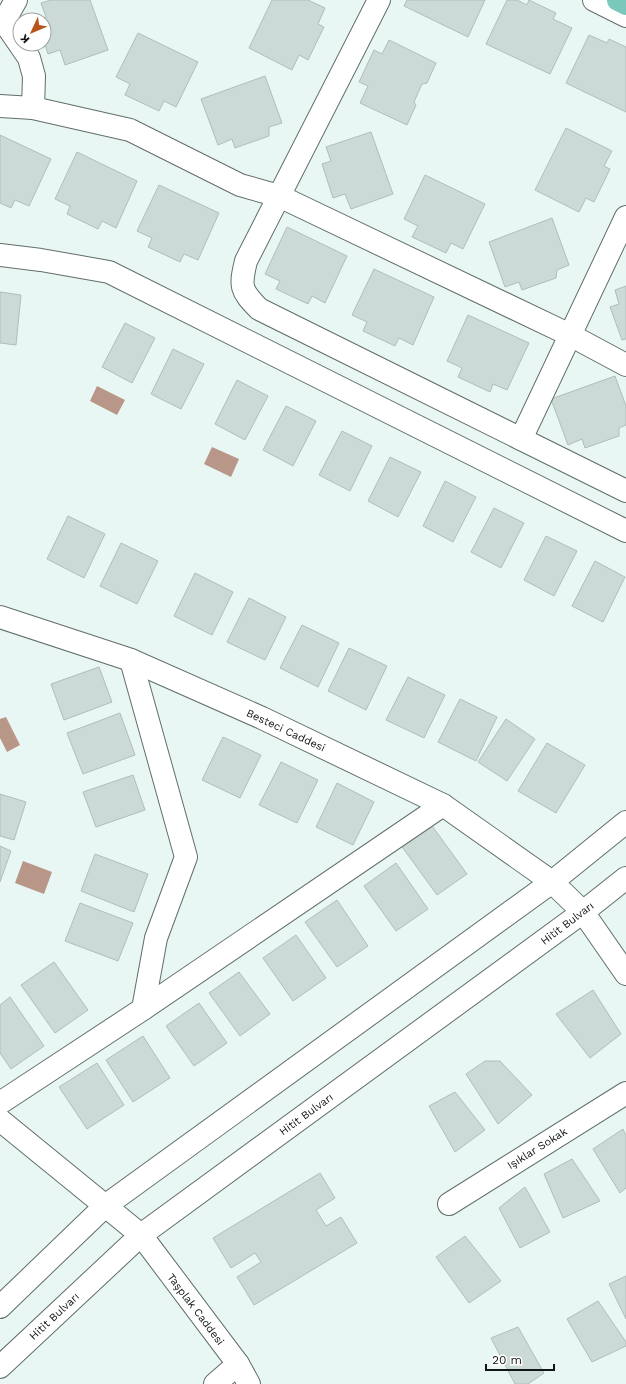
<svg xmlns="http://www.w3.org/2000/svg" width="626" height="1384" font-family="'Work Sans',sans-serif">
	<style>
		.water { fill: #b89789 }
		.building { fill: #cbdad6; stroke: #afbeba }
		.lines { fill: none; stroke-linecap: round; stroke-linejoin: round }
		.minor-casing { stroke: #616e6a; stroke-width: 24 }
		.major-casing { stroke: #1a7264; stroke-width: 24 }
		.minor { stroke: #fff; stroke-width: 22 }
		.major { stroke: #79c8bb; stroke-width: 22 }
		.labels { text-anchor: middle; stroke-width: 4; stroke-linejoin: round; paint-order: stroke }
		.street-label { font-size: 11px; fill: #111615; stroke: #fff }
	</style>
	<rect width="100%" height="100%" fill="#e8f7f3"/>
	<!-- water -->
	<g class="water">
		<path d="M97,386L125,400L117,415L90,401Z"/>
		<path d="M212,447L239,459L231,477L204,464Z"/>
		<path d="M6,717L20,745L7,752L0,738V719Z"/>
		<path d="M23,861L52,872L44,894L15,883Z"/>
	</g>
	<!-- building -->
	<g class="building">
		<path d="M51,0H90L108,50L65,65L60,50L48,54L44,42V20H38L46,17L41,3Z"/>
		<path d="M272,0H308L325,8L318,24L324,27L308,60L299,55L292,70L249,48Z"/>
		<path d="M407,0H485L468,37L404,6Z"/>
		<path d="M507,0H517L527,5L529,0L556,13L553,19L572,28L550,74L486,44Z"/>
		<path d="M138,33L198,62L176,107L164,101L159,111L125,95L130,84L116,77Z"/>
		<path d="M589,35L607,43L609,39L626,47V112L566,83Z"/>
		<path d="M389,40L436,63L427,83L422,84L414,102L416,105L407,125L360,103L368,86L359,82L366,67L374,50L382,54Z"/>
		<path d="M265,76L282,123L269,127V136L235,148L232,139L218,145L201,99Z"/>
		<path d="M566,128L612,151L604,166L610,169L594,202L586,198L579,212L535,190Z"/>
		<path d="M371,132L393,194L351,209L345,194L333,198L322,164L331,161L326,147Z"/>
		<path d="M0,135L51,159L29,206L15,200L11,208L0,203Z"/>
		<path d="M77,152L137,181L116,228L102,221L98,229L67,214L70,206L55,199Z"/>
		<path d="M425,175L485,204L463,249L451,243L446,253L412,237L418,226L404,219Z"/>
		<path d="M159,185L219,213L198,260L184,254L180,262L165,255L148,247L152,238L137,231Z"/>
		<path d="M552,218L569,265L557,270L556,278L522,290L519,282L505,287L489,242Z"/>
		<path d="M287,227L347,256L325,303L312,296L308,304L276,289L280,281L265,274Z"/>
		<path d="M374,269L434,297L413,345L399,338L395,346L363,331L367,322L352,315Z"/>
		<path d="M626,286V339L622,340L610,307L619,304L615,290Z"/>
		<path d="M0,292L21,295L16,345L0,343Z"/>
		<path d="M468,315L529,343L507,390L493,384L490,392L458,377L462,368L447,361Z"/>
		<path d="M125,323L155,338L132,383L102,367Z"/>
		<path d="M173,349L204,364L181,409L151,394Z"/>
		<path d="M615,376L626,406V425L619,428V436L585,448L582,439L568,445L551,399Z"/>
		<path d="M237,380L268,396L245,440L215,424Z"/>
		<path d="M286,406L316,421L293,466L263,450Z"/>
		<path d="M342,431L372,446L350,491L319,475Z"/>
		<path d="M390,457L421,472L398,517L368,501Z"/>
		<path d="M445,481L476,497L453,542L423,526Z"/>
		<path d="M494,508L524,523L501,568L471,552Z"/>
		<path d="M68,516L105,534L84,578L47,559Z"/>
		<path d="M546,536L577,551L554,596L524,580Z"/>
		<path d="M121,543L158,561L137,604L100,586Z"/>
		<path d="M595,561L625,577L603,622L572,606Z"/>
		<path d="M195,573L233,592L212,635L174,616Z"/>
		<path d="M249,598L286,617L265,660L227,642Z"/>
		<path d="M302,625L339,643L318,687L280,668Z"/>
		<path d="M349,648L387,666L366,710L328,691Z"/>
		<path d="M99,667L112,702L64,720L51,684Z"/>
		<path d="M408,677L445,695L424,738L386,720Z"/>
		<path d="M460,699L497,717L476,761L438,742Z"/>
		<path d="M120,713L135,755L83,774L67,733Z"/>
		<path d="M506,719L535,739L507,781L478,762Z"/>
		<path d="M223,737L261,755L240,798L202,780Z"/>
		<path d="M547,743L585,765L556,813L518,791Z"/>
		<path d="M281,762L318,780L297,823L259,805Z"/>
		<path d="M133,775L145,810L96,827L83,792Z"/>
		<path d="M337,783L374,802L353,845L316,827Z"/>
		<path d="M0,794L26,802L14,840L0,836Z"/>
		<path d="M430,823L467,874L437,895L400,844Z"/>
		<path d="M0,846L11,851L0,882Z"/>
		<path d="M95,854L148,874L134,912L81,891Z"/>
		<path d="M396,863L428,909L396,931L364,886Z"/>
		<path d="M337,900L368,946L337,967L305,922Z"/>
		<path d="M80,903L133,923L118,961L65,941Z"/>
		<path d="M296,935L326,978L293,1001L263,958Z"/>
		<path d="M54,962L88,1010L55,1033L21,985Z"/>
		<path d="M239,972L270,1014L240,1036L209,993Z"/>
		<path d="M593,990L621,1034L590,1058L556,1014Z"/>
		<path d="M10,997L44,1046L11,1069L0,1053V1005Z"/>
		<path d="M199,1003L227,1043L194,1066L166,1026Z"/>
		<path d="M143,1036L170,1078L133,1102L106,1060Z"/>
		<path d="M485,1061H500L532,1095L498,1124L466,1074Z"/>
		<path d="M97,1063L124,1105L87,1129L59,1087Z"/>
		<path d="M455,1092L485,1130L455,1152L429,1106Z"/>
		<path d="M623,1129L626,1136V1188L620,1193L593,1149Z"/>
		<path d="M572,1159L600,1201L563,1218L544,1174Z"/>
		<path d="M320,1173L335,1198L316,1210L326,1226L341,1217L357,1243L254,1305L237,1277L261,1262L255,1253L231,1268L213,1238Z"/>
		<path d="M525,1187L550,1232L520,1248L499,1208Z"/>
		<path d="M465,1236L501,1281L469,1303L436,1257Z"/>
		<path d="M626,1276V1319L609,1284Z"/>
		<path d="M598,1301L626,1342V1346L592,1362L567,1319Z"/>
		<path d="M518,1327L544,1373L528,1384H515L491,1338Z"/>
	</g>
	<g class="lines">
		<defs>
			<g id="minor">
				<path d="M16,0L7,16V26L29,58L34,76L33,108"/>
				<path d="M379,0L246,261C240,286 240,290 259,309L626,491"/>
				<path d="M594,0L626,16"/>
				<path d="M0,106L33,108L130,130L240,185L279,196L570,335L626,365"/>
				<path d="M0,255L41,260L109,272L626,531"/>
				<path d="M521,439L626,217"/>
				<path d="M0,617L131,660L262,718L443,805L552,882L583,912L626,974"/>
				<path d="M131,660L186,857L156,938L143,1009"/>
				<path d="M0,1103L143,1009L443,805"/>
				<path d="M0,1120L141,1235L238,1364L249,1384"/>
				<path d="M449,1204L626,1093"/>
				<path d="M0,1307L105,1206L552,882L626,822"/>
				<path d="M0,1367L141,1235L583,912L626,878"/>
				<path d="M215,1384L238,1364"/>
			</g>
			<path id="major" d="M618,0L626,4"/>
		</defs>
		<!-- minor casing -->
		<use href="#minor" class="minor-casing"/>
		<!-- major casing -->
		<use href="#major" class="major-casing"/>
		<!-- minor -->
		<use href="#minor" class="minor"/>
		<!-- major -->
		<use href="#major" class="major"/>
	</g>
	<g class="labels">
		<!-- street labels -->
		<g class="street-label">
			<text transform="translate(286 730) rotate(25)" y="4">Besteci Caddesi</text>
			<text transform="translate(567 923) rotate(-37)" y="4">Hitit Bulvarı</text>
			<text transform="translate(306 1114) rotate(-36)" y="4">Hitit Bulvarı</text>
			<text transform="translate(537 1148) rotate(-32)" y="4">Işıklar Sokak</text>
			<text transform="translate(196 1309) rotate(53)" y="4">Taşplak Caddesi</text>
			<text transform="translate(54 1316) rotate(-43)" y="4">Hitit Bulvarı</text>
		</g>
	</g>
	<!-- north arrow -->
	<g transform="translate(32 32) rotate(226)"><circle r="19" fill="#ffffff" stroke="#a0a2a1"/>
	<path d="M0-3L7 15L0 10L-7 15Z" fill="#b7541c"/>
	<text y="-6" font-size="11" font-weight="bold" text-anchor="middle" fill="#111615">K</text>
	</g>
	<!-- scale -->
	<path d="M486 1364v6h68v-6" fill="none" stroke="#111615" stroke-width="2"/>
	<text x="492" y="1364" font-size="12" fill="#111615" stroke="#ffffff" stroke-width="3" paint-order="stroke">20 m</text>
</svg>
